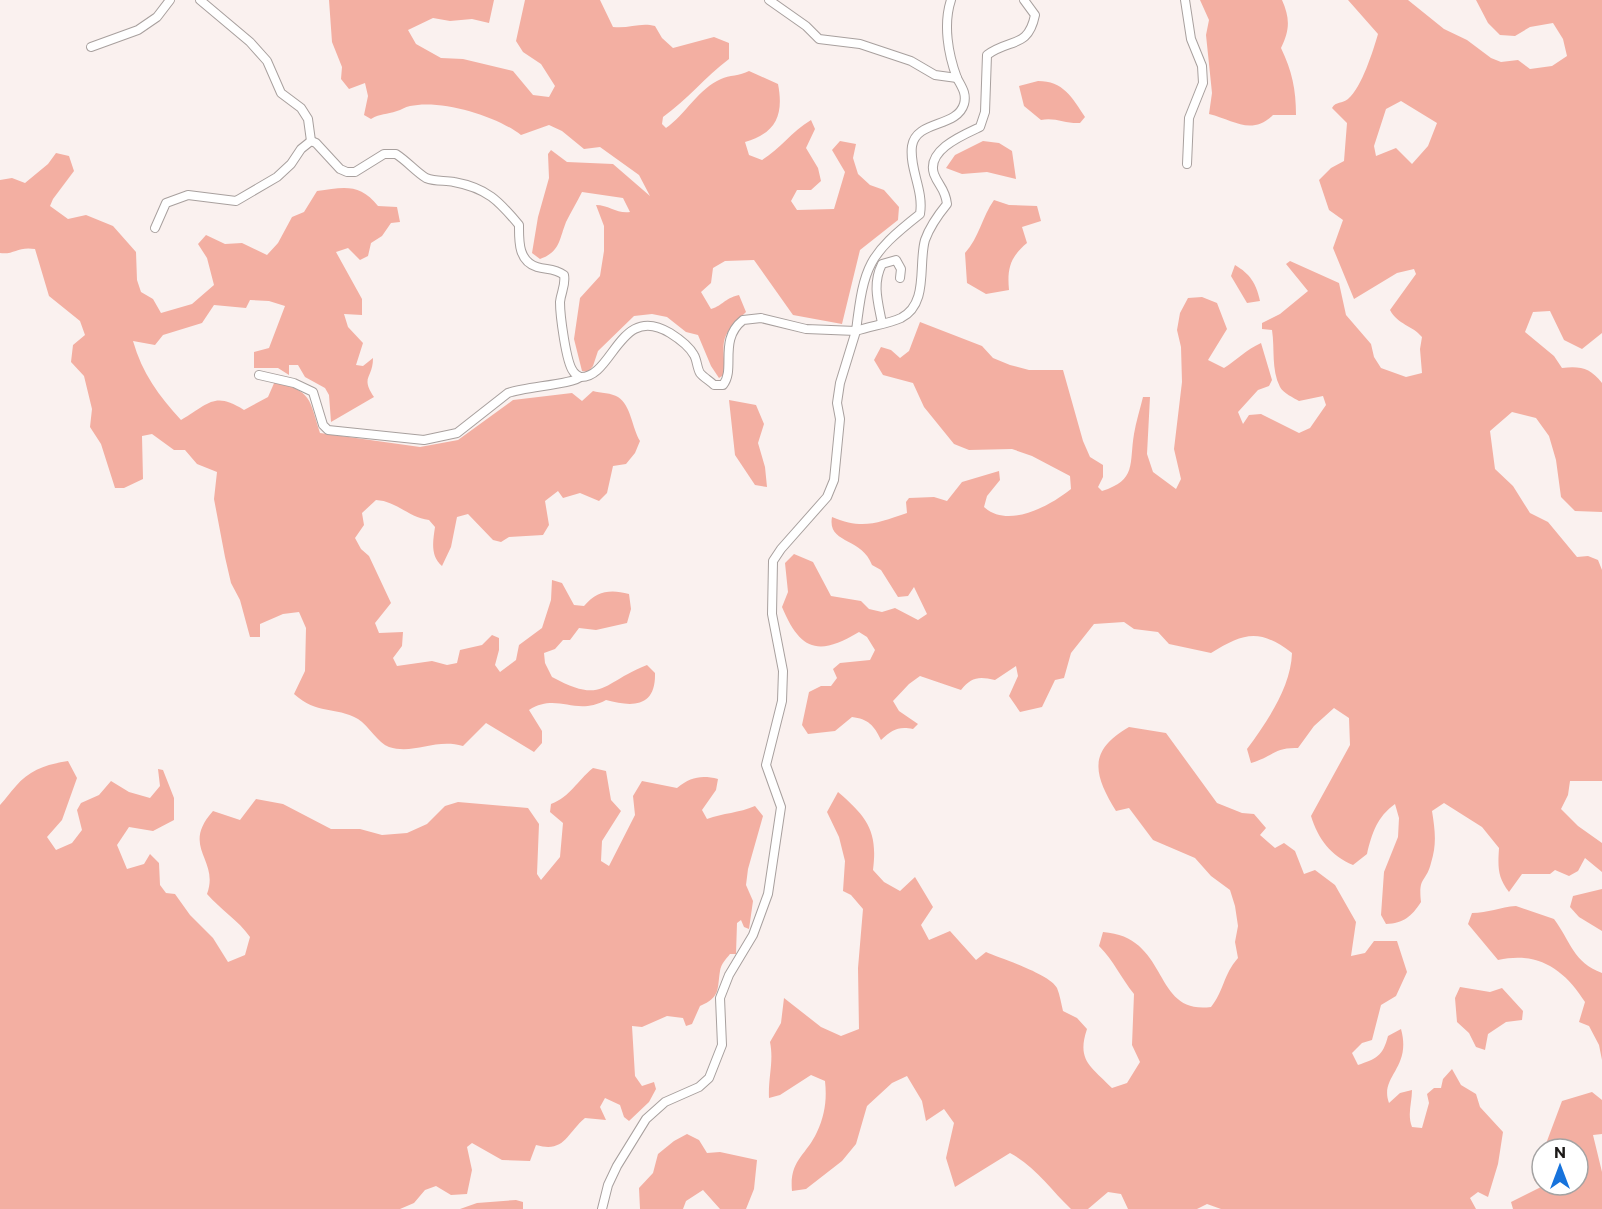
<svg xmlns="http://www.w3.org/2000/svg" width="1602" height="1209" font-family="Commissioner,sans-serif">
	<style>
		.green { fill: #f3afa2; fill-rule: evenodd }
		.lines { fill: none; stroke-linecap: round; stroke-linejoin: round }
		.minor-casing { stroke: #a8a09e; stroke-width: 10 }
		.minor { stroke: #fff; stroke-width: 8 }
	</style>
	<rect width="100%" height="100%" fill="#faf1ef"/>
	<!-- green -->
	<g class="green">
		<path d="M329,0H494L489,23L472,19L450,21L433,18L408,30L416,44L441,58L463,59L513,71L533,95L549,97L555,86L541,64L523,52L516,41L525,0H600L613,27C629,29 640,22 655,26L662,38L673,48L714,37L729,43V59C705,77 687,100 663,117L662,124L666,128C685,115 699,88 721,79C729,75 740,76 749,71L778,84C784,115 776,133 745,142L749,155L762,160C780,149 791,132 811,120L815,129L806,148L818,168L821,181L811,190H797L791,201L797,210L834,209L845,172L832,150L840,141L856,144L853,158L858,174L870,185L884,190L899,207L898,220L860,250L842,324L793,315L754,260L725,261L713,268L711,283L701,292L711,309C724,305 723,299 739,295L746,312C719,338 723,338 725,374L719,378L711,366L698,335L686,332L667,317L652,314L634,316L598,351L593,366L588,372L582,371L574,339L580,298L600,276L604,251V226L596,205C609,205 617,214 630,212L623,198L582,192C577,202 571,212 566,222C559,240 560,252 540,259L532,253L538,217L549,178L548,154L551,150L567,162L613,164L650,196L639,175L600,147L584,149L562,131L549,125L521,135C497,116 441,99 410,106C405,107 401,110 397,111C386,115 381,113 371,119L364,115L368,96L365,83L349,89L341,79L342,67L332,42Z"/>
		<path d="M1200,0H1282C1290,18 1290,30 1281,48C1292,71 1296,89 1296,115H1273C1251,136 1234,120 1209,114L1212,93L1206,35L1209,20Z"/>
		<path d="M1348,0H1408L1444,29L1467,40L1491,58L1501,62L1518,60L1530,69L1552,66L1567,56L1563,39L1553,23L1530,27L1515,36L1500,35L1488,23L1476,0H1602V333L1582,349L1564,340L1550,311L1533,312L1525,332L1554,356L1562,368C1581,366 1590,368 1602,383V512L1575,511L1561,497L1556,460L1549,436L1536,418L1512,412L1490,431L1495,469L1513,486L1530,513L1548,522L1577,557L1588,556L1598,560L1602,570V781H1570L1568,795L1561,809L1578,826L1602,843V872L1585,858L1578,871L1569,876L1555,870L1550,874H1522L1509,892C1497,877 1498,866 1499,848L1482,827L1444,803L1432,811C1435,830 1437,844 1431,863C1426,883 1418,876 1421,902C1411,917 1404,923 1386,924L1381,915L1384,872L1398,837L1399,818L1395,804C1377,817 1372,833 1367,854L1353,865C1331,856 1318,839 1311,816L1350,745L1349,718L1334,708L1314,726L1298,748C1274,747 1273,757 1251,763L1247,749C1267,722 1291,687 1292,653C1259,628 1244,633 1211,653L1169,644L1158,632L1134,629L1124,622L1094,624L1071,653L1064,678L1055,680L1042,707L1020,712L1009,696L1018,676L1016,666L995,680C979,676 971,677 961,690L920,676L909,684L893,701L899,711L918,724L913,729C898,726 892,730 881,740C874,725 868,719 852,717L835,731L808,734L802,725L809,692L821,686H831L837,678L833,669L840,663L870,660L875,650L867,637L859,632C818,657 800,650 782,607L788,592L785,563L794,554L813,562L831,596L861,601L869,609L882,612L895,608L918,620L927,614L914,587L908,596L898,597L881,570L872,565C862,537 827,544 832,517C863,530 877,523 907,513L906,502L909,498L934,497L947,501L962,482L999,471L1000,480L987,496L984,507C1008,529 1050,506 1071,489L1070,476L1032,456L1012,449L969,450L954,444L924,407L913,383L883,375L874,360L881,347L891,350L900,358L909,351L920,322L982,346L993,358L1010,365L1029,370H1063L1083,441L1090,457L1103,465V477L1098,487L1102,491C1137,480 1129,464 1134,434C1136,422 1140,409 1143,397H1150L1147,454L1153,472L1176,489L1181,479L1174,449L1182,382L1181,347L1177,330L1180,313L1188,298L1202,297L1217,303L1227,329L1208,360L1224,368C1238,359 1246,350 1261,343L1272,380L1269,386L1258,390L1238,412L1243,424L1249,415L1261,414L1299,433L1310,428L1326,405L1323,396L1299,401C1294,398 1283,393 1280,387C1271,369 1275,349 1272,330L1262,329V323L1280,314L1308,291L1286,264L1290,261L1339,283L1346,315L1371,344L1374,357L1381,368L1406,377L1422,373L1420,349L1422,337C1412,325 1398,325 1390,310L1416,274L1414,269L1397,273L1354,299L1333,248L1343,220L1329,210L1319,180L1331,168L1344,161L1347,123L1332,108C1336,101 1342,104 1348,99C1362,87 1373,51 1378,34ZM1401,101L1437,123L1428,146L1412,164L1396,148L1376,156L1374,146L1386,109Z"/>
		<path d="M1038,81C1063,81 1072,97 1085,117L1080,123C1066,124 1055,117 1041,120L1024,106L1019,86Z"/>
		<path d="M983,141L999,143L1012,151L1016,179L987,172L962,174L946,168L955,155Z"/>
		<path d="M56,153L69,156L74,171L53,199L50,206L68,219L86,215L113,226L136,252L137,280L141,292L153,299L161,313L192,304L214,285L207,258L198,244L206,235L225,244L242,243L267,255L278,243L292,217L304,212L317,191C344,187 360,183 378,206L397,207L400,222L391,223L382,236L371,243L368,256L360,260L348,248L336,252L362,299V315L344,314L348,327L363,343L356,365L363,366L373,358C373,379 360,376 374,397L331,422L329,395L325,388L305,377L298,365H289V375L278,368H254V352L269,348L285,306L269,301L250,300L246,308L214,305L202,323L163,335L155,345L133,341C142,373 159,396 181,420C209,404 214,391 244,410L268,397L275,381C312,392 309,398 320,433L420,447L458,440L513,400L572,393L582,401L593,391C600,393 612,393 618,397C631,405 632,428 640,441L635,453L626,464L613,466L607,493L599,501L580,493L563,498L558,491L545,501L549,525L543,535L509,537L501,542L493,540L468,514L457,517L451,547L442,566C430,556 433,541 435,527L429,520C409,518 397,501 376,500L362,513L364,525L355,538L361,549L369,556L391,603L375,623L379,633L403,632L402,646L393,658L397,666L432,661L447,665L457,663L460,650L482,645L492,635L499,638V650L495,665L500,672L516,660L519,645L542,628L551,600L552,580L562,583L574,605L584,606C597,591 610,589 629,594L631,609L627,623L596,630L579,628L570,640H563L555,649L544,653L545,663L552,677C604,705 601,683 647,665L655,673C656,708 632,707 606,700C575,717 558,692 529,710L542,731V743L534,752L486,723L463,746C435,738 414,755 389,747C378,743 369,726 358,719C335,706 317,715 294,694L305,671L306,628L299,612L283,614L260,624V637H250L240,600L231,583L225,557L214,499L217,472L197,464L185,450H174L152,434L142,436L143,479L124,488H115L101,444L90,427L92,409L84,376L71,362L73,345L85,335L80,321L49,296L35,249C18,246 14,255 0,253V180L12,178L25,183L48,164Z"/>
		<path d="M994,200L1009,205L1037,206L1041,221L1022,227L1027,243C1010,257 1007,269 1009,290L986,294L967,283L965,253C979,238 982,217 994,200Z"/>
		<path d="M1235,265C1250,274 1256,283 1260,301L1247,303L1231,276Z"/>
		<path d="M729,400L756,405L764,424L758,443L765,467L767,487L755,485L735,455Z"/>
		<path d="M1129,727L1166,733L1217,803L1242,813L1254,814L1266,828L1260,835L1275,848L1284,843L1295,851L1304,874L1315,870L1335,885L1356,922L1351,956L1365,953L1374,941H1397L1407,972L1396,996L1381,1005L1372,1040L1362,1043L1352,1053L1358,1065C1376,1059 1383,1056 1388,1036L1401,1029C1412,1069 1379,1076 1389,1103L1400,1093L1412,1090C1412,1103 1407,1114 1412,1127L1422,1128L1429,1103L1427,1094L1434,1088H1441L1443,1079L1452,1069L1461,1085L1476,1094L1480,1107L1503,1132L1498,1164L1488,1197L1478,1192L1470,1198L1476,1209H1221L1207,1204L1197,1209H1128L1121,1194L1108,1192L1088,1209H1071C1051,1190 1035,1166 1010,1153L955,1187L946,1158L954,1123L944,1109L926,1121L922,1101L907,1076L892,1083L867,1106L856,1144L842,1161L806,1189L792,1191C789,1160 806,1156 817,1132C825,1115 827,1099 825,1081L811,1075L780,1095L769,1098C768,1077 774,1062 770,1042L781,1023L784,998L821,1027L841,1036L859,1029L858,968L863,909L851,895L843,891L845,861L839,837L827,812L838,792C867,817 878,831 873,870L884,882L900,891L915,877L933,907L921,925L929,940L950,931L976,960L986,952C1002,959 1050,974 1057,988C1060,995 1061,1003 1063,1011L1077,1018L1087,1029C1076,1061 1092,1067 1112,1088L1127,1083L1140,1062L1132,1045L1134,994C1121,978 1114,961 1099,946L1103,932C1171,937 1151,1015 1211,1007C1224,991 1223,975 1238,958L1235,942L1238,926L1235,906L1230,890L1211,876L1195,858L1153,840L1129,808L1116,811C1094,775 1087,751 1129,727Z"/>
		<path d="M68,761L77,778L62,820L47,837L56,850L72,843L82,830L77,810L81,803L99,795L111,781L129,792L150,798L160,786L158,769L163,770L174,798V820L153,831L129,827L117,845L127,869L144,864L150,854L159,863L160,885L166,893L175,894L190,915L213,938L228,962L245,955L250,937C238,920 221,910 207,894C220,859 180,848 213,811L240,820L256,799L283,804L331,829H360L382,835L407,833L427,824L445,806L458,802L528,808L539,824L537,874L541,880L560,857L563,823L550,812L551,804C571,796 576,782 593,768L606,771L611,800L621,811L602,841L601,861L609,866L635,815L633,796L642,781L677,788C691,777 701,775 718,779L716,790L702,810L707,819C723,813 739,813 755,806L763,816L748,869L746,885L753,901L749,929L744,927L741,920L737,923L736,954H730C726,959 721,964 720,971C717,989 721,997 700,1006L692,1024L686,1026L683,1018L667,1016L642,1027L632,1026L635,1076L642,1086L654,1082L656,1089L649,1102L629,1121L624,1117L620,1105L605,1098L600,1107L606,1120L585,1118C566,1134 565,1153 536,1145L530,1161L502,1160L472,1143L467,1147L472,1170L467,1194L451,1195L436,1186L425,1190L414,1203L400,1209H0V805C6,799 10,792 16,786C29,770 48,764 68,761Z"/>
		<path d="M1602,889V931L1579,917L1570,907L1573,896Z"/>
		<path d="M1516,906L1554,919C1571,942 1573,962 1602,973V1060L1599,1045L1589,1026L1579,1022L1585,1002C1564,969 1538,951 1498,960L1468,924L1472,913C1488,913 1500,907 1516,906Z"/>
		<path d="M1460,987L1490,992L1502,988L1523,1011L1522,1020L1506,1022L1488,1034L1485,1050L1476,1047L1469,1033L1457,1022L1455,998Z"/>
		<path d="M1592,1092L1602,1100V1134L1593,1135L1602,1172V1209H1513L1511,1202L1541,1187L1534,1180L1535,1163L1542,1152V1185H1578V1149H1544L1562,1101Z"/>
		<path d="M687,1134L699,1140L707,1153L720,1152L757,1160L754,1189L746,1209H720L703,1190L686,1201L683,1209H640L639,1188L653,1173L658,1154L674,1141Z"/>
		<path d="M516,1200L523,1202V1209H460L477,1203Z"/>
	</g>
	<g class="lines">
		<defs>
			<g id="minor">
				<path d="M200,0L250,42L267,61L281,93L301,108L308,119L311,141"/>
				<path d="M769,0L806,26L819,39L860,44L911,61L935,75L957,78"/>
				<path d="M1185,0L1191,39L1202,66L1203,83L1189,118L1187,164"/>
				<path d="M91,47L138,30L157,17L170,0"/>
				<path d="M311,141L316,143L340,169L347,172H355L384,154H396C407,161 416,172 426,178C436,182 445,180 454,182C487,188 499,201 519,225C519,241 518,261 537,267C547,270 554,268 564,275C566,285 561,292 560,302C560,315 566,362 573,371C574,373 578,376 580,377C613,379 619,302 670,333C678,338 689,346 694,355C697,360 697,368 700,373C703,377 710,381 714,385H723C736,369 718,340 743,320L761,318L806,329L856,331C864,265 868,255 920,214C924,190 909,169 912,146C916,120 957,128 964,104C967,93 961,86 957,78C948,54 943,24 951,0"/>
				<path d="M155,228L166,203L188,195L236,201L277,177L291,164L301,149L311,141"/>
				<path d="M882,323C878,302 872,284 882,264L896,260L901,269L900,278"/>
				<path d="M259,375L294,383L313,392L323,425L328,430L424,440L457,433L508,393C523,387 574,384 580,377"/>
				<path d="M602,1209L608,1185L617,1166L646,1119L665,1102L699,1087L709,1078L722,1045L720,998L729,975L753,935L768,894L781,807L766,765L782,701L783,671L772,614L773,561L781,549L827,497L834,480L840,419L837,403L840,383L856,331C870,326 888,324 901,318C929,304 918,264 925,240C930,226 938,215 947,204C945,188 939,187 934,174C926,150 963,135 980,127L985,112L987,55C1010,38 1028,49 1035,15L1024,0"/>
			</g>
		</defs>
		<!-- minor casing -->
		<use href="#minor" class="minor-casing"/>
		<!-- minor -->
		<use href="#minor" class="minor"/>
	</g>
	<!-- north arrow -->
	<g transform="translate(1560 1167)"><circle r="28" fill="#ffffff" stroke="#a4a3a3" stroke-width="1.5"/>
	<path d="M0-4.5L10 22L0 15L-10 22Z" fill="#1773dc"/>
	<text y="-9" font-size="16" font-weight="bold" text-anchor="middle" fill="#1c1918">N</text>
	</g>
</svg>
